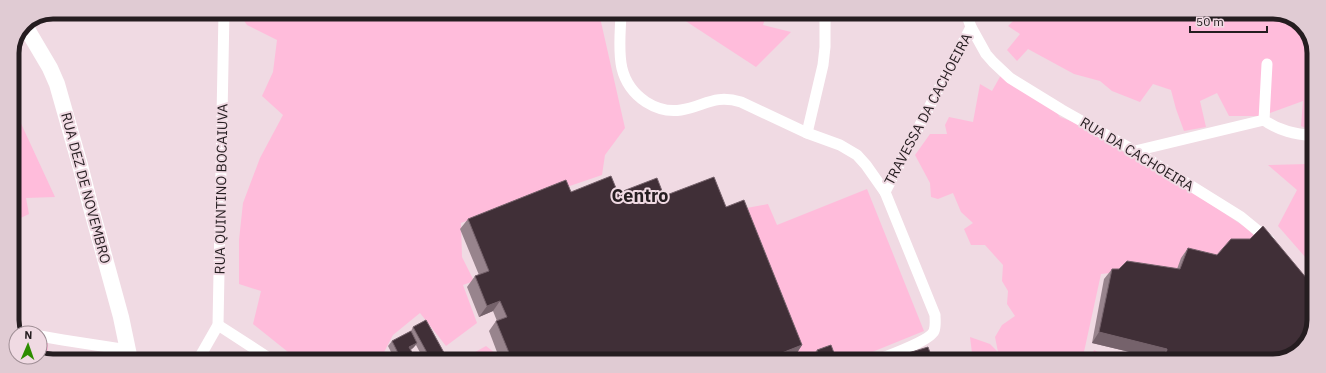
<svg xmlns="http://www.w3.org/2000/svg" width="1326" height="373" font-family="'IBM Plex Sans',sans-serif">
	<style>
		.green { fill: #ffbcdb }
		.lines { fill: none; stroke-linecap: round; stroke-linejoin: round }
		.minor { stroke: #fff; stroke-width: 11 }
		.secondary { stroke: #fff; stroke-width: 16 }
		.wall { fill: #98848d }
		.shaded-wall { fill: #75626b }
		.building { fill: #402f37; stroke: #75626b }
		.labels { text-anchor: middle; stroke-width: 4; stroke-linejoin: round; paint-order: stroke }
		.street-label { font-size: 14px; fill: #251d20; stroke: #f0dae3 }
		.district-label { font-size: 18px; font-weight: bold; fill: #251d20; stroke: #f0dae3 }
		.rim { fill: none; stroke: #251d20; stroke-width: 5 }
	</style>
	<rect width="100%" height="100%" fill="#f0dae3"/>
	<!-- green -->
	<g class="green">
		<path d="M238,12L599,13L625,128L605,155L602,175L461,223L462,257L474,281L463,285L477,323L446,346L420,313L393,335L380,360H298L253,324L261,291L239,284V240L243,203L260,158L283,115L262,96L273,72L277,40L247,25Z"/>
		<path d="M684,13H767L763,25L791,32L756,67L684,20Z"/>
		<path d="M1021,13H1284L1304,26L1314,50V132L1301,126L1303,101L1262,116H1229L1217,93L1200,101L1206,127L1184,131L1176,109L1171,90L1153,84L1140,102L1112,91L1100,81L1074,74L1028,49L1017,61L1007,50L1020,34L1008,26Z"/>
		<path d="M1001,75L1055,110L1060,117L1076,123L1091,134L1112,144L1133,159L1138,156L1245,227L1256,237L1209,265L1173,280L1119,272L1101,274L1082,361H961L972,353L970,337L990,344L998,352L995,337L1002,325L1015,316L1007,304L1008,291L1002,281L1003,265L985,245H971L964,229L973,223L961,212L953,193L938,199L931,197L930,183L915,155L930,134H947L945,125L949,117L973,122L980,84L992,91Z"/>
		<path d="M12,104L55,197L26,198L29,214L12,222Z"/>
		<path d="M1313,152V266L1278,226L1297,190L1268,165L1307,164Z"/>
		<path d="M867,189L924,331L850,361H831L814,355L815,361L783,360L736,210L768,204L777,225Z"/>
		<path d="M40,341L48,342V360H42L38,357H40Z"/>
		<path d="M486,346L495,353L498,360H475L468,356Z"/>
		<path d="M1094,350L1114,360V361H1090Z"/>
	</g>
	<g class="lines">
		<!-- minor -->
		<g class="minor">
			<path d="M621,13C620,47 613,80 646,102C657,109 668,112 681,110C705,106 714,94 741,102L807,133L840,145L857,155L866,165L885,192L935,315C935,320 936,326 934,331C930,341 887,356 875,361"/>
			<path d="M966,13L971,27L986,54L993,62L1010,78L1062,110L1135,151L1241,217L1269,240"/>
			<path d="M1267,64L1264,120C1279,131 1295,134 1314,136"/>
			<path d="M807,133L823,65L825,47V13"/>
			<path d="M1135,151L1264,120"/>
			<path d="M885,192L971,27"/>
			<path d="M12,252L13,249"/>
			<path d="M218,325L272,360"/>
			<path d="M15,331L26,333"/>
			<path d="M40,336L63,340L128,350"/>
			<path d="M198,360L218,325L224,12"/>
		</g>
		<!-- secondary -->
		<path class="secondary" d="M24,24L50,68L57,84L80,165L90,204L121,317L130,360"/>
	</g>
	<!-- wall -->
	<g class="wall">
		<path d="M571,192L618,193L664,196L726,207L802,345L795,356L783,360H500L489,331L496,321H497L493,311L479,317L467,287L475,276L479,275L460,229L468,219Z"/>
		<path d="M1188,248L1274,361H1160V360L1156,359V361H1135L1136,358L1138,354L1092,343L1104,279L1112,269H1177L1181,258Z"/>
		<path d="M413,327L448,360H424L416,345L411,350L416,360H391L393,356L388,346L392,341L411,331Z"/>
		<path d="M817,350L837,361L815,360L813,355Z"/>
		<path d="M905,354L933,361H902V360Z"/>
	</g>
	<!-- shaded-wall -->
	<g class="shaded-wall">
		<path d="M500,301L493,311L479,317L487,306Z"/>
		<path d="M1099,332L1167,349L1160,360L1139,355L1140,352L1138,354L1092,343Z"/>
		<path d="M417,343L413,348L405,352L409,347Z"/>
		<path d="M802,345L795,356L783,360H764Z"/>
	</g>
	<!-- building -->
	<g class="building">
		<path d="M611,176L618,193L657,178L664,196L714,177L726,207L744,200L802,345L764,360H512L496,321L507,317L500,301L487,306L475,276L489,271L468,219L566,180L571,192Z"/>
		<path d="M1263,226L1313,286V331L1298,352L1274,361H1165L1167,349L1099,332L1112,269H1119L1127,261L1180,269L1188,248L1217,255L1231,239H1250Z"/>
		<path d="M426,320L448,360H431L413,327Z"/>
		<path d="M411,331L417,343L409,347L416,360H397L394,355L398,353L392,341Z"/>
		<path d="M831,345L837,361H822L817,350Z"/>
		<path d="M928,347L933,361H908L905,354Z"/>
		<path d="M1140,352L1157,355L1156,361H1138Z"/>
		<path d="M896,354L897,361H879Z"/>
	</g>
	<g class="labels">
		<!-- street labels -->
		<g class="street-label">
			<text transform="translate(928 109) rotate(-62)" y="5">TRAVESSA DA CACHOEIRA</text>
			<text transform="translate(1137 154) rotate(31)" y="5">RUA DA CACHOEIRA</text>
			<text transform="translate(86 188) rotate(75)" y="5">RUA DEZ DE NOVEMBRO</text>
			<text transform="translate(221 189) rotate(-89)" y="5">RUA QUINTINO BOCAIUVA</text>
		</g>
		<!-- district labels -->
		<g class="district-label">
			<text x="640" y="202">Centro</text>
		</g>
	</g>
	<!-- crop -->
	<path d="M0 0H1326V373H0ZM53 19H1273A34 34 0 0 1 1307 53V320A34 34 0 0 1 1273 354H53A34 34 0 0 1 19 320V53A34 34 0 0 1 53 19Z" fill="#e0cbd3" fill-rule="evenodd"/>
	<path class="rim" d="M53 19H1273A34 34 0 0 1 1307 53V320A34 34 0 0 1 1273 354H53A34 34 0 0 1 19 320V53A34 34 0 0 1 53 19Z"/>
	<!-- north arrow -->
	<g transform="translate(28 345) rotate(2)"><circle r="19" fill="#f0dae3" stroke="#9f8e95"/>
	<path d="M0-3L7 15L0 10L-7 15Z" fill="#2d8d00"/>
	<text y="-6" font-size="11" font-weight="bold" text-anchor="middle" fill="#251d20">N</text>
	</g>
	<!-- scale -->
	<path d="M1190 26v6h77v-6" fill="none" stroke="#251d20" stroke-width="2"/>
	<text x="1196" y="26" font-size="12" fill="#251d20" stroke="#f0dae3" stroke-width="3" paint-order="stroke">50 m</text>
</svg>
